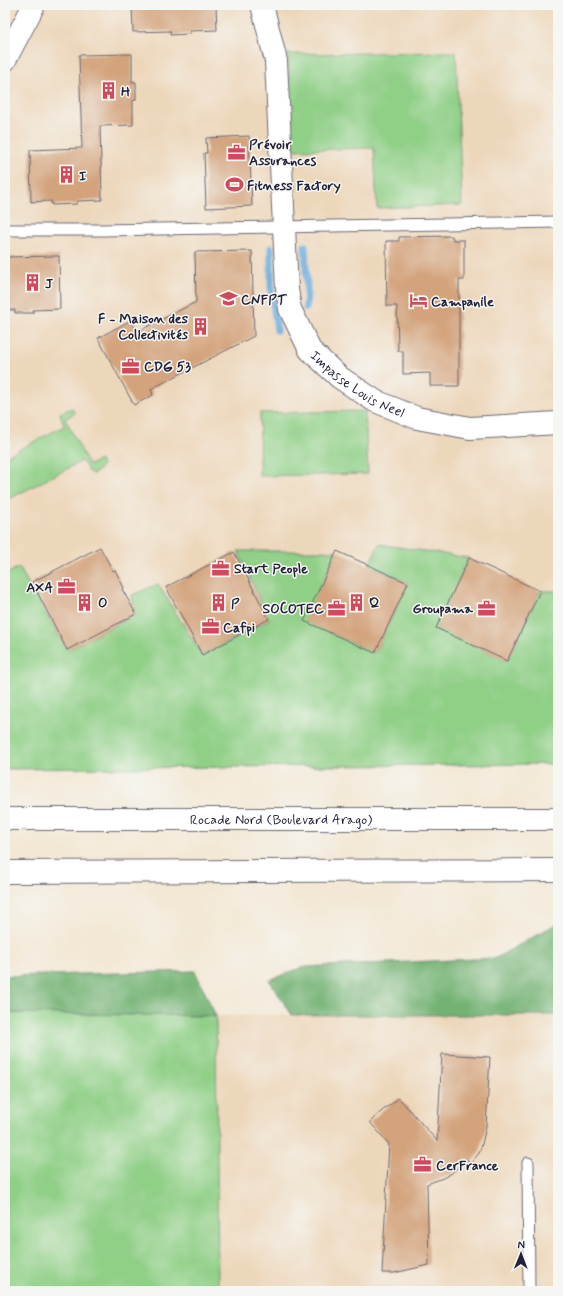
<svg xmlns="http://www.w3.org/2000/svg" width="563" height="1296" font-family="Mynerve,sans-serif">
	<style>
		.built { fill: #edd7bb }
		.green { fill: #8fcf86; stroke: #587860 }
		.forest { fill: #73b273; stroke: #4a6a57 }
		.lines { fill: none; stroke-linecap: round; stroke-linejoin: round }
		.stream { stroke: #66aadb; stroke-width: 7 }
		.building { fill: #d3a37c }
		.lane-casing { stroke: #6b6771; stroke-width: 13 }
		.street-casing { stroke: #6b6771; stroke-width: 24 }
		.primary-casing { stroke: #6b6771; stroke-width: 24 }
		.lane { stroke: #fff; stroke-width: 11 }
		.street { stroke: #fff; stroke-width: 22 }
		.primary { stroke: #fff; stroke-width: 22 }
		.labels { text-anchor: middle; stroke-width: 3; stroke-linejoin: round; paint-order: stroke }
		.poi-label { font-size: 14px; font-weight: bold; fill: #22223b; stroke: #f6f6f2; text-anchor: start }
		.street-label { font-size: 14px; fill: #22223b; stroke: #f6f6f2 }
	</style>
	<rect width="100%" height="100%" fill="#f6f6f2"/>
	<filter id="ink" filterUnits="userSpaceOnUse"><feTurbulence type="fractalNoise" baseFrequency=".025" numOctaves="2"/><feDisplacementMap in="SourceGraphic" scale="8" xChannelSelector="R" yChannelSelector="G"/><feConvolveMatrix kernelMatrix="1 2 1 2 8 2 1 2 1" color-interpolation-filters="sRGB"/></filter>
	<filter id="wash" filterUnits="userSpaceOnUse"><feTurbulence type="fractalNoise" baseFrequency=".012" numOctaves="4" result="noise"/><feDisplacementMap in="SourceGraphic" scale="16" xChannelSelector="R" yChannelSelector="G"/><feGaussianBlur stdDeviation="0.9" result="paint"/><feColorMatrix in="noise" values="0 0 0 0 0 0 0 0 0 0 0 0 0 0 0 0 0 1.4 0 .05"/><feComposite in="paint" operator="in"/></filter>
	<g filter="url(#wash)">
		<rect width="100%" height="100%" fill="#f3e8d5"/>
		<!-- built -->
		<g class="built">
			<path d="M5,5H558V764L5,769Z"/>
			<path d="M332,1014L558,1015V1291H218L216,1016Z"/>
		</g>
		<!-- green -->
		<g class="green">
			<path d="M456,52L462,205L377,208L374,148L292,150L288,54Z"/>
			<path d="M72,408L75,413L65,419L89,465L100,460L102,466L98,471L93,474L89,472L82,461L5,501V457L64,426L60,413Z"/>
			<path d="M365,411L368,474L259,476L260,413Z"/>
			<path d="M379,544L469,558L437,628L507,661L540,591H558V764L5,769V575L19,567L67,650L135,615L132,595L158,584L202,655L269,620L238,551H337L305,621L375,653L408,583L369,565Z"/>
			<path d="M5,1013L216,1016L218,1291H5Z"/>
		</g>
		<!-- forest -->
		<g class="forest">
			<path d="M556,924H558V1015H292L269,980L303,967L496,958Z"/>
			<path d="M195,971L216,1016L5,1013V976Z"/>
		</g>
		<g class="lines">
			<!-- stream -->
			<g class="stream">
				<path d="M305,246L307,288L306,308"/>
				<path d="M271,248V289L277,330"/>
			</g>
		</g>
		<g id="blocks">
			<!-- building -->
			<g class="building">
				<path d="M132,5H216L217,30L190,31V34L170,35L171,31L133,32Z"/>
				<path d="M132,54V82H136V100H133V125L100,126L102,200L77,201V204L52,205L51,201L31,202L30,150L82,148L79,55Z"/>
				<path d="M249,136L252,206L206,208L204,153H207L206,138Z"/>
				<path d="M452,236L453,240H464V280H459V386H430V373L403,374V351H398L397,306H387L386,241H399V237Z"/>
				<path d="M252,251L254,336L151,389L153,395L134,405L98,338L131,320L137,332L196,302L195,252Z"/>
				<path d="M59,256L60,309L33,310V313H15V310H5V257Z"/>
				<path d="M100,547L113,571L115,570L124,588L122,589L136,614L67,650L32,582Z"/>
				<path d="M337,551L408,583L375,653L304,621Z"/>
				<path d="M234,552L269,619L202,655L166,587Z"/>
				<path d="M469,558L540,591L507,661L436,628Z"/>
				<path d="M442,1054L490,1057L486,1127L482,1144L479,1153L471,1163L466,1159L452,1173L443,1178L427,1184L429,1265L394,1273H382L389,1144L370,1122L382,1111L399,1098L437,1141Z"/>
			</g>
		</g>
	</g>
	<g filter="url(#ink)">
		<use href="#blocks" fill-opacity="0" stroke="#6b6771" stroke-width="1"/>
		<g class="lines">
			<defs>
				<g id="lane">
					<path d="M5,230H102L558,222"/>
					<path d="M528,1163L529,1291"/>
				</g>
				<g id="street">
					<path id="s1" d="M262,5L276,61L287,289L290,309L310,350L339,377L375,401L417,418L470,428L558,423"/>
					<path d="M5,60L34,5"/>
				</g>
				<g id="primary">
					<path id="s2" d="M5,819H558"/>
					<path d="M5,872L558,870"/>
				</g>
			</defs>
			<!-- lane casing -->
			<use href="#lane" class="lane-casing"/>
			<!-- street casing -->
			<use href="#street" class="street-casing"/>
			<!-- primary casing -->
			<use href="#primary" class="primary-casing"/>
			<!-- lane -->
			<use href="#lane" class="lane"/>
			<!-- street -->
			<use href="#street" class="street"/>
			<!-- primary -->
			<use href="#primary" class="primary"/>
		</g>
	</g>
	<!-- icons -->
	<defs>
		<symbol id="building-bare" viewBox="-9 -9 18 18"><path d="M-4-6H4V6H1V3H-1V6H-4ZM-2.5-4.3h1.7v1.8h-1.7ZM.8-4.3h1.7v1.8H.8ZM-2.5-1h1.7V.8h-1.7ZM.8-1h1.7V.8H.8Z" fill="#d1495b" stroke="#f6f6f2" stroke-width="2.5" paint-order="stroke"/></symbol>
		<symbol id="office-bare" viewBox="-9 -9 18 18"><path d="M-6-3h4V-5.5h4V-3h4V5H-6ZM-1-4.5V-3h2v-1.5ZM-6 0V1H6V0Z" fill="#d1495b" stroke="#f6f6f2" stroke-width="2.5" paint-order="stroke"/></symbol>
		<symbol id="stadium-bare" viewBox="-9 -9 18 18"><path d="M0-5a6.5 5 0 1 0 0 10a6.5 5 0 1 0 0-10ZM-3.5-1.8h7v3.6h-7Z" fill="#d1495b" stroke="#f6f6f2" stroke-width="2.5" paint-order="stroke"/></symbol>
		<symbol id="university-bare" viewBox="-9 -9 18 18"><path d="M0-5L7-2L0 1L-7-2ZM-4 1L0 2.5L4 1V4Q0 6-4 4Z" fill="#d1495b" stroke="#f6f6f2" stroke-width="2.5" paint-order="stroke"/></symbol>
		<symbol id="hotel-bare" viewBox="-9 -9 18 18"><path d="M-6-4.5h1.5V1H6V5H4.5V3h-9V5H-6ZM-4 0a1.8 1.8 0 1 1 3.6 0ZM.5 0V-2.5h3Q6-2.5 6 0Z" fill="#d1495b" stroke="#f6f6f2" stroke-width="2.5" paint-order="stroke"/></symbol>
	</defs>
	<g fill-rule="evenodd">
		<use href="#building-bare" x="96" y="78" width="25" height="25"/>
		<use href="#office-bare" x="224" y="140" width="25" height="25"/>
		<use href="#building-bare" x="54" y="162" width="25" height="25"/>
		<use href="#stadium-bare" x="222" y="172" width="25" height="25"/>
		<use href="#building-bare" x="20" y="270" width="25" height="25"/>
		<use href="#university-bare" x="216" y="286" width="25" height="25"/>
		<use href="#hotel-bare" x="406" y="288" width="25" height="25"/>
		<use href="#building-bare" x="188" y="314" width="25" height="25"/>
		<use href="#office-bare" x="118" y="354" width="25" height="25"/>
		<use href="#office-bare" x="208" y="556" width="25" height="25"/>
		<use href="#office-bare" x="54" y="574" width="25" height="25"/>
		<use href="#building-bare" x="72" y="590" width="25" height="25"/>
		<use href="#building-bare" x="344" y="590" width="25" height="25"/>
		<use href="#building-bare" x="206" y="590" width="25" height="25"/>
		<use href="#office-bare" x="324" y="596" width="25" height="25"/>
		<use href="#office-bare" x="474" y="596" width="25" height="25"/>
		<use href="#office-bare" x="198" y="614" width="25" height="25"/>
		<use href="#office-bare" x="410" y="1152" width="25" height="25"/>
	</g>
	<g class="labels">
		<!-- poi labels -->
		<g class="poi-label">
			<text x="121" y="96">H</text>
			<text x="249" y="149">Prévoir<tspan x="249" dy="16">Assurances</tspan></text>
			<text x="79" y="180">I</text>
			<text x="247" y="190">Fitness Factory</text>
			<text x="45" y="288">J</text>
			<text x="241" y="304">CNFPT</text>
			<text x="431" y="306">Campanile</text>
			<text x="188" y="323" text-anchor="end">F - Maison des<tspan x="188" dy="16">Collectivités</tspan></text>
			<text x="144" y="371">CDG 53</text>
			<text x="234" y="573">Start People</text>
			<text x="53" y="592" text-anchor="end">AXA</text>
			<text x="98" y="607">O</text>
			<text x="369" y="607">Q</text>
			<text x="231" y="608">P</text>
			<text x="324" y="613" text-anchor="end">SOCOTEC</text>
			<text x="473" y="613" text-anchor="end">Groupama</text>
			<text x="223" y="632">Cafpi</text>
			<text x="436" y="1170">CerFrance</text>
		</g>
		<!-- street labels -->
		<g class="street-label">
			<text dy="5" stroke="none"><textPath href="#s1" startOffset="411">Impasse Louis Neel</textPath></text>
			<text dy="5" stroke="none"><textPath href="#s2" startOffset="276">Rocade Nord (Boulevard Arago)</textPath></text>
		</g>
	</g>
	<!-- margin -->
	<rect width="563" height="1296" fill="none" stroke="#f6f6f2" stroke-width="20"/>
	<!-- north arrow -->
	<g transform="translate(521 1254) rotate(1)" stroke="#f6f6f2" stroke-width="3" paint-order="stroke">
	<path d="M0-3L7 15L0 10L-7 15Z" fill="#22223b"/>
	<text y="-6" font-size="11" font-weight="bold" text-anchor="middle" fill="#22223b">N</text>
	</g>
</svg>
